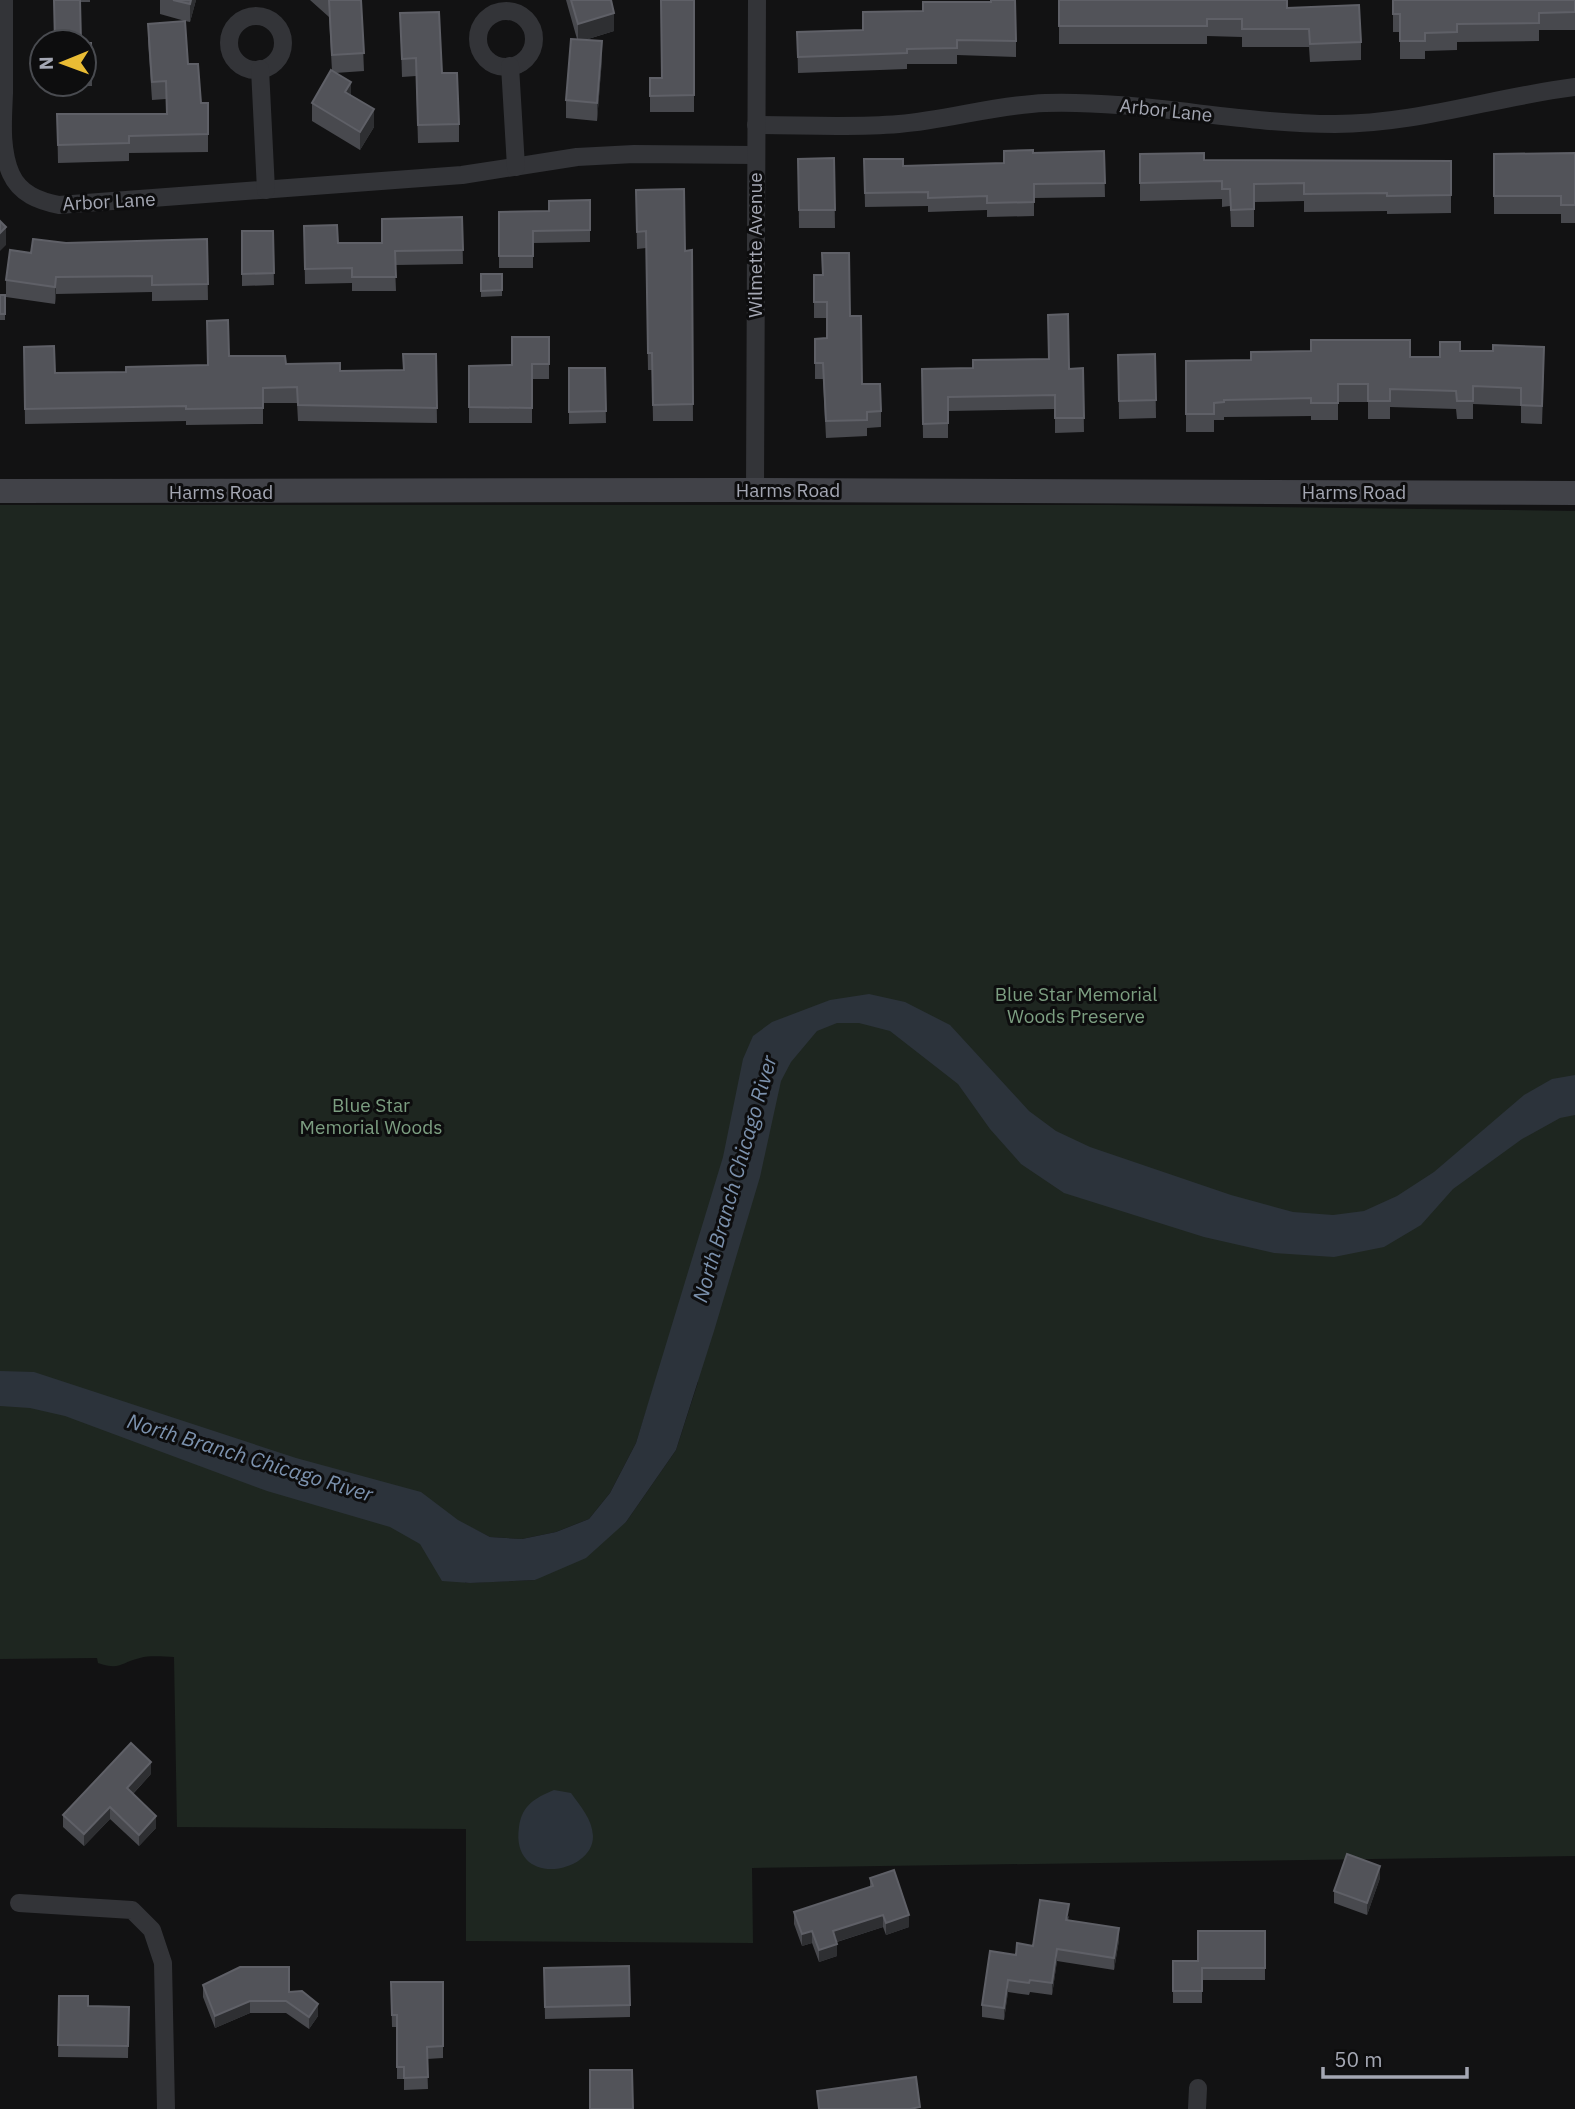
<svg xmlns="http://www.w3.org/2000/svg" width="1575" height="2109" font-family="'IBM Plex Sans',sans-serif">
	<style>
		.green { fill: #1e2620; fill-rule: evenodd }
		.water { fill: #2c333b }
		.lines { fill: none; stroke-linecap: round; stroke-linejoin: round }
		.minor { stroke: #333438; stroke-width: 18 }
		.secondary { stroke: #414248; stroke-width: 24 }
		.wall { fill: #48494e }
		.shaded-wall { fill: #2e2f32 }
		.building { fill: #525359; stroke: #5f6067; stroke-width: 2 }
		.labels { text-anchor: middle; stroke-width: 6; stroke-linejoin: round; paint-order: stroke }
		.street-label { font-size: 19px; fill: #a4a7b3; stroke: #0d0d0e }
		.park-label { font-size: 19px; fill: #7c9e81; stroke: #0d0d0e }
		.water-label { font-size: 21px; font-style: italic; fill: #7c92ae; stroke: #0d0d0e }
	</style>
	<rect width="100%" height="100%" fill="#121213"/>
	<!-- green -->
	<path class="green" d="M0,505H1113L1575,511V1856L752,1868L753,1943L466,1941V1829L177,1827L174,1657C164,1657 151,1655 140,1658C121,1662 121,1671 98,1663L97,1658L0,1659ZM698,1382L676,1450L626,1522L535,1580L465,1583L464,1524L490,1537L522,1539L556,1532L589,1519L610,1493L636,1443L655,1383Z"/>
	<!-- water -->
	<g class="water">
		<path d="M869,994L905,1002L950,1025L1029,1111L1056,1131L1090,1147L1231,1195L1293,1212L1333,1215L1364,1211L1397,1196L1434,1172L1524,1095L1552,1079L1575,1075V1115L1560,1118L1522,1139L1453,1189L1421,1225L1384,1247L1334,1257L1274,1253L1204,1237L1064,1193L1021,1164L990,1129L958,1084L890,1031L859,1023H837L817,1031L791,1062L781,1081L760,1177L714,1331L676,1450L626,1522L586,1558L535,1580L470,1583L442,1581L420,1544L390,1527L267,1491L65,1416L30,1408L0,1406V1371L34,1372L296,1458L421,1492L458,1520L490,1537L522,1539L556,1532L589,1519L610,1493L636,1443L723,1157L743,1059L753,1036L772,1022L830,1000Z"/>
		<path d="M554,1790L571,1793C581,1807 592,1819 593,1836C594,1874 510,1889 519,1827C522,1805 535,1798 554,1790Z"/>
	</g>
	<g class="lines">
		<!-- minor -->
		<g class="minor">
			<path d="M4,0C4,31 4,62 4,93C3,119 0,149 11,174C20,194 39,201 59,205L462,175L577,157L634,154L755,155"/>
			<circle cx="506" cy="39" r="28"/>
			<circle cx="256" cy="43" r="27"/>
			<path d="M510,66L516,167"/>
			<path d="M260,69L266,190"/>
			<path d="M756,125C803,125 851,128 899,124C948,120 995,105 1045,103C1142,100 1238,124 1335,124C1417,124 1494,97 1575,87"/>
			<path d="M755,490L757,0"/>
			<path d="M19,1903L132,1910L152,1930L163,1963L166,2109"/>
			<path d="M1197,2109L1198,2088"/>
		</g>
		<!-- secondary -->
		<path class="secondary" d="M0,491L755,490L1575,493"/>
	</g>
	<!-- wall -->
	<g class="wall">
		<path d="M54,0H90V2H80Z"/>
		<path d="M160,0H196L190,22L185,21L188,64L201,103H208V152L129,153V161L58,163L57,114H167L166,99L152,100L148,41V24L185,21L160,14Z"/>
		<path d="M310,0H361L364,71L335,73L374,127L360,150L312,121V103L332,71L329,17Z"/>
		<path d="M566,0H611L614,31L585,40L602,59L597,121L566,118V100L577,39Z"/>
		<path d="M694,0V112H650V78H662Z"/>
		<path d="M1059,0L1287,8L1361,42V60L1310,62L1309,47H1242V37L1207,36V44H1059Z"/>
		<path d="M1393,0H1575V30H1539V41L1457,42V50L1425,51V59H1400V32H1393Z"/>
		<path d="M400,13L459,124V142L418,143L416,76L402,77Z"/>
		<path d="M797,32L1016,41V57L957,55V64H907V69L798,73Z"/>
		<path d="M84,43H91L92,86H54L53,84H84Z"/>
		<path d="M1104,151L1105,197L1034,198V216L987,217V210L928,212V206L865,207L864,159L903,166L1004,163L1033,153Z"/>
		<path d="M1575,153V223H1561V214H1494V154Z"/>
		<path d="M1140,154L1204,160L1451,161V213L1387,214V211L1304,212V201L1254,202V227H1231L1230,206L1222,207V199L1140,201Z"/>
		<path d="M834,158L835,228H799L798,159Z"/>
		<path d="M636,190L685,251L692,250L693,421H653L652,370H648L646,248L637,249Z"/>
		<path d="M499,212L590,230V242L533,243V268H499Z"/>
		<path d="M462,217L463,264L395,265L396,291H352V283L305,284L304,226L338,243H382Z"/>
		<path d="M242,231H273L274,285L242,286Z"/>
		<path d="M207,239L208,300L152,301V292L56,294L55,304L6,297V280L31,253L66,243Z"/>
		<path d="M481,274H502V296L481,297Z"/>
		<path d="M814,275L850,316L862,384L881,411V427L867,428V436L826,438L823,379H815V339L827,338V318H814Z"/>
		<rect x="0" y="295" width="5" height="25"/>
		<path d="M549,337V379H532V423H469V366L512,365Z"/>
		<path d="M24,347L55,373L126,372L208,365L229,356L340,371L403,370L436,354L437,423L298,421L297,403H263V424L186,425V421L25,424Z"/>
		<path d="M1460,351L1544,365L1542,424L1521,423V406L1473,404V419H1457L1456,409L1390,407V419H1368V402H1338V420H1311V416L1224,417V420H1214V432H1186V361L1440,357Z"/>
		<path d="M1155,354L1156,418L1119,419L1118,355Z"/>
		<path d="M569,368H605L606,423L569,424Z"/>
		<path d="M1083,368L1084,432L1055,433V409L948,411V438H923L922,369Z"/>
		<path d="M151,1774L133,1794L156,1828L139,1846L110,1819L84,1846L63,1827V1815Z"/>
		<path d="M870,1878L909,1927L886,1935L883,1927L837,1942V1956L819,1962L812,1943L802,1946L794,1924V1912L870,1887Z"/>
		<path d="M1380,1878L1367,1915L1334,1903V1891Z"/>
		<path d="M1069,1916L1068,1920L1119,1940L1114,1970L1057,1961L1052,1995L1030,1992L1029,1995L1008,1992L1004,2020L982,2017V2005L1016,1955L1033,1946Z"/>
		<path d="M1265,1931V1980H1202V2003H1173V1961H1198Z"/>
		<path d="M544,1968L630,2005V2017L545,2019Z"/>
		<path d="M391,1982H443V2058L427,2059L428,2089L404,2090V2079H397V2027H392Z"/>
		<path d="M203,1985L289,1992L318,2016L309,2029L286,2013H250L215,2028L203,1997Z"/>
		<path d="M59,1996L88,2006L129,2007L128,2058L58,2057Z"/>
	</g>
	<!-- shaded-wall -->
	<g class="shaded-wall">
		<path d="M191,0H196L190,22V4Z"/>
		<path d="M614,13V31L578,42V24Z"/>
		<path d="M602,41V59L597,121V103Z"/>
		<path d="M351,82V100L345,92Z"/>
		<path d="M374,109V127L360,150V132Z"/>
		<path d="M6,227V245L0,251V233Z"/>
		<path d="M56,277V294L55,304V287Z"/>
		<path d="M151,1762V1774L127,1800V1788Z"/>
		<path d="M110,1807V1819L84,1846V1834Z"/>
		<path d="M156,1816V1828L139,1846V1835Z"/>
		<path d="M1380,1866V1878L1367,1915V1903Z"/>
		<path d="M883,1915V1927L833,1943V1931Z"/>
		<path d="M909,1915V1927L886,1935V1923Z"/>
		<path d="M1119,1928V1940L1114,1970V1958Z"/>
		<path d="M812,1931V1943L802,1946V1934Z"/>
		<path d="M837,1944V1956L819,1962V1950Z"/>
		<path d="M1057,1949V1961L1052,1995V1983Z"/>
		<path d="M1008,1980V1992L1004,2020V2008Z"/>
		<path d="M250,2001V2013L215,2028V2016Z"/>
		<path d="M318,2004V2016L309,2029V2017Z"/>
	</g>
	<!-- building -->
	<g class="building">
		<path d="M54,0H80L81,42H55Z"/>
		<path d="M173,0H191L190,4Z"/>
		<path d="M329,0H361L364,53L332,55Z"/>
		<path d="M571,0H611L614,13L578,24Z"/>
		<path d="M661,0H694V95L650,96V78H662Z"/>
		<path d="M991,0H1015L1016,41L957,40V48L907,49V53L798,57L797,32L863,30V12L923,11V2H991Z"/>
		<path d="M1059,0H1287V8L1359,5L1361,42L1310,44L1309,29H1242V19H1207V26H1059Z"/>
		<path d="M1393,0H1575V12L1539,13V23L1457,24V32L1425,33V41H1400V14H1393Z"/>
		<path d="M439,12L442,73H457L459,124L418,125L416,58L402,59L400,13Z"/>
		<path d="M185,21L188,64H198L201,103H208V134L129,136V143L58,145L57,114H167L166,81L152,82L148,24Z"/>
		<path d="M571,39L602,41L597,103L566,100Z"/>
		<path d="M84,43H91L92,71H84Z"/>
		<path d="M331,70L351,82L345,92L374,109L360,132L312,103Z"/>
		<path d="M1033,150V153L1104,151L1105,183L1034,184V202L987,203V196L928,198V192L865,193L864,159H903V166L1004,163V151Z"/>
		<path d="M1204,153V160L1451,161V195L1387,196V193L1304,194V183L1254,184V209L1231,210L1230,189H1222V181L1140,183V154Z"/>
		<path d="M1575,153V205H1561V196H1494V154Z"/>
		<path d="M834,158L835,210H799L798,159Z"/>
		<path d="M684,189L685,251L692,250L693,404L653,405L652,353H648L646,231L637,232L636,190Z"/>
		<path d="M590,200V230L533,231V256H499V212L549,211V201Z"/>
		<path d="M462,217L463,250L395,251L396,277H352V268L305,269L304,226L337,225L338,243H382V219Z"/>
		<path d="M0,221L6,227L0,233Z"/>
		<path d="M242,231H273L274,273L242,274Z"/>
		<path d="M33,239L66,243L207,239L208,284L152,285V276L56,277L55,287L6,280L10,250L31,253Z"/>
		<path d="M822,253H849L850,316H861L862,384H880L881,411L867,412V420L826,421L823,363H815V339L827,338V302H814V275H823Z"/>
		<path d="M481,274H502V290L481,291Z"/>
		<rect x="0" y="295" width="5" height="19"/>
		<path d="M1068,314L1069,369L1083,368L1084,418H1055V395L948,397V423L923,424L922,369L973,368V360L1049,359L1048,315Z"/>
		<path d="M228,320L229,356H285L286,364L340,363V371L404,370L403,354H436L437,408L298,405L297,387L263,388V408L186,409V406L25,409L24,347L54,346L55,373L126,372V367L208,365L207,321Z"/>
		<path d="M512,337H549V364H532V408L469,407V366L512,365Z"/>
		<path d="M1311,340H1410V357H1440V342H1460V351H1493V345L1544,347L1542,406L1521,405V388L1473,386V401H1457L1456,391L1390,389V401H1368V384H1338V403H1311V398L1224,400V402L1214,403V414H1186V361L1251,360V352L1311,351Z"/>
		<path d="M1155,354L1156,400L1119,401L1118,355Z"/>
		<path d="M569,368H605L606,411L569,412Z"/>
		<path d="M131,1743L151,1762L127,1788L156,1816L139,1835L110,1807L84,1834L63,1815Z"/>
		<path d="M1347,1854L1380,1866L1367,1903L1334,1891Z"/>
		<path d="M894,1870L909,1915L886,1923L883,1915L833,1931L837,1944L819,1950L812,1931L802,1934L794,1912L873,1886L870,1878Z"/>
		<path d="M1040,1900L1069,1904L1066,1920L1119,1928L1114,1958L1057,1949L1052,1983L1030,1980L1029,1983L1008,1980L1004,2008L982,2005L990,1951L1016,1955L1017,1943L1033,1946Z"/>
		<path d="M1198,1931H1265V1968H1202V1991H1173V1961H1198Z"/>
		<path d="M629,1966L630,2005L545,2007L544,1968Z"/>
		<path d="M240,1967H289V1992L302,1991L318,2004L309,2017L286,2001H250L215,2016L203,1985Z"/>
		<path d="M391,1982H443V2046L427,2047L428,2077L404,2078V2067H397V2015H392Z"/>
		<path d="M59,1996H88V2006L129,2007L128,2046L58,2045Z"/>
		<path d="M590,2070H632L633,2109H590Z"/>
		<path d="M916,2077L920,2107L910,2109H819L817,2091Z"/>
	</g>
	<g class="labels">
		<!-- street labels -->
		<g class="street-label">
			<text transform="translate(1166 110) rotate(6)" y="7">Arbor Lane</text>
			<text transform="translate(109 201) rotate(-3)" y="7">Arbor Lane</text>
			<text transform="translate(755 245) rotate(-90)" y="7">Wilmette Avenue</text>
			<text x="788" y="497">Harms Road</text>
			<text x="221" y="499">Harms Road</text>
			<text x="1354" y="499">Harms Road</text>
		</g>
		<!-- park labels -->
		<g class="park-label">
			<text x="1076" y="1001">Blue Star Memorial<tspan x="1076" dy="22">Woods Preserve</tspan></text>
			<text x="371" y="1112">Blue Star<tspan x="371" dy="22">Memorial Woods</tspan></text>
		</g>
		<!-- water labels -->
		<g class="water-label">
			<text transform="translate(735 1179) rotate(-74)" y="7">North Branch Chicago River</text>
			<text transform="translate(250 1458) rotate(17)" y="7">North Branch Chicago River</text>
		</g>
	</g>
	<!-- north arrow -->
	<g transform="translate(63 63) rotate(269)"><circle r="33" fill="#0d0d0e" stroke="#494b50" stroke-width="2"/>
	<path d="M0-5L12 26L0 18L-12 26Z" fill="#eabc34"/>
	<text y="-10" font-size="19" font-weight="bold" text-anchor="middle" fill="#a4a7b3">N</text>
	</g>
	<!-- scale -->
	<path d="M1323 2067v10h144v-10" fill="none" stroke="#a4a7b3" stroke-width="3.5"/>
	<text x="1334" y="2067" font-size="21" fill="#a4a7b3" stroke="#0d0d0e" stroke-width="5" paint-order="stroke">50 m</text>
</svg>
